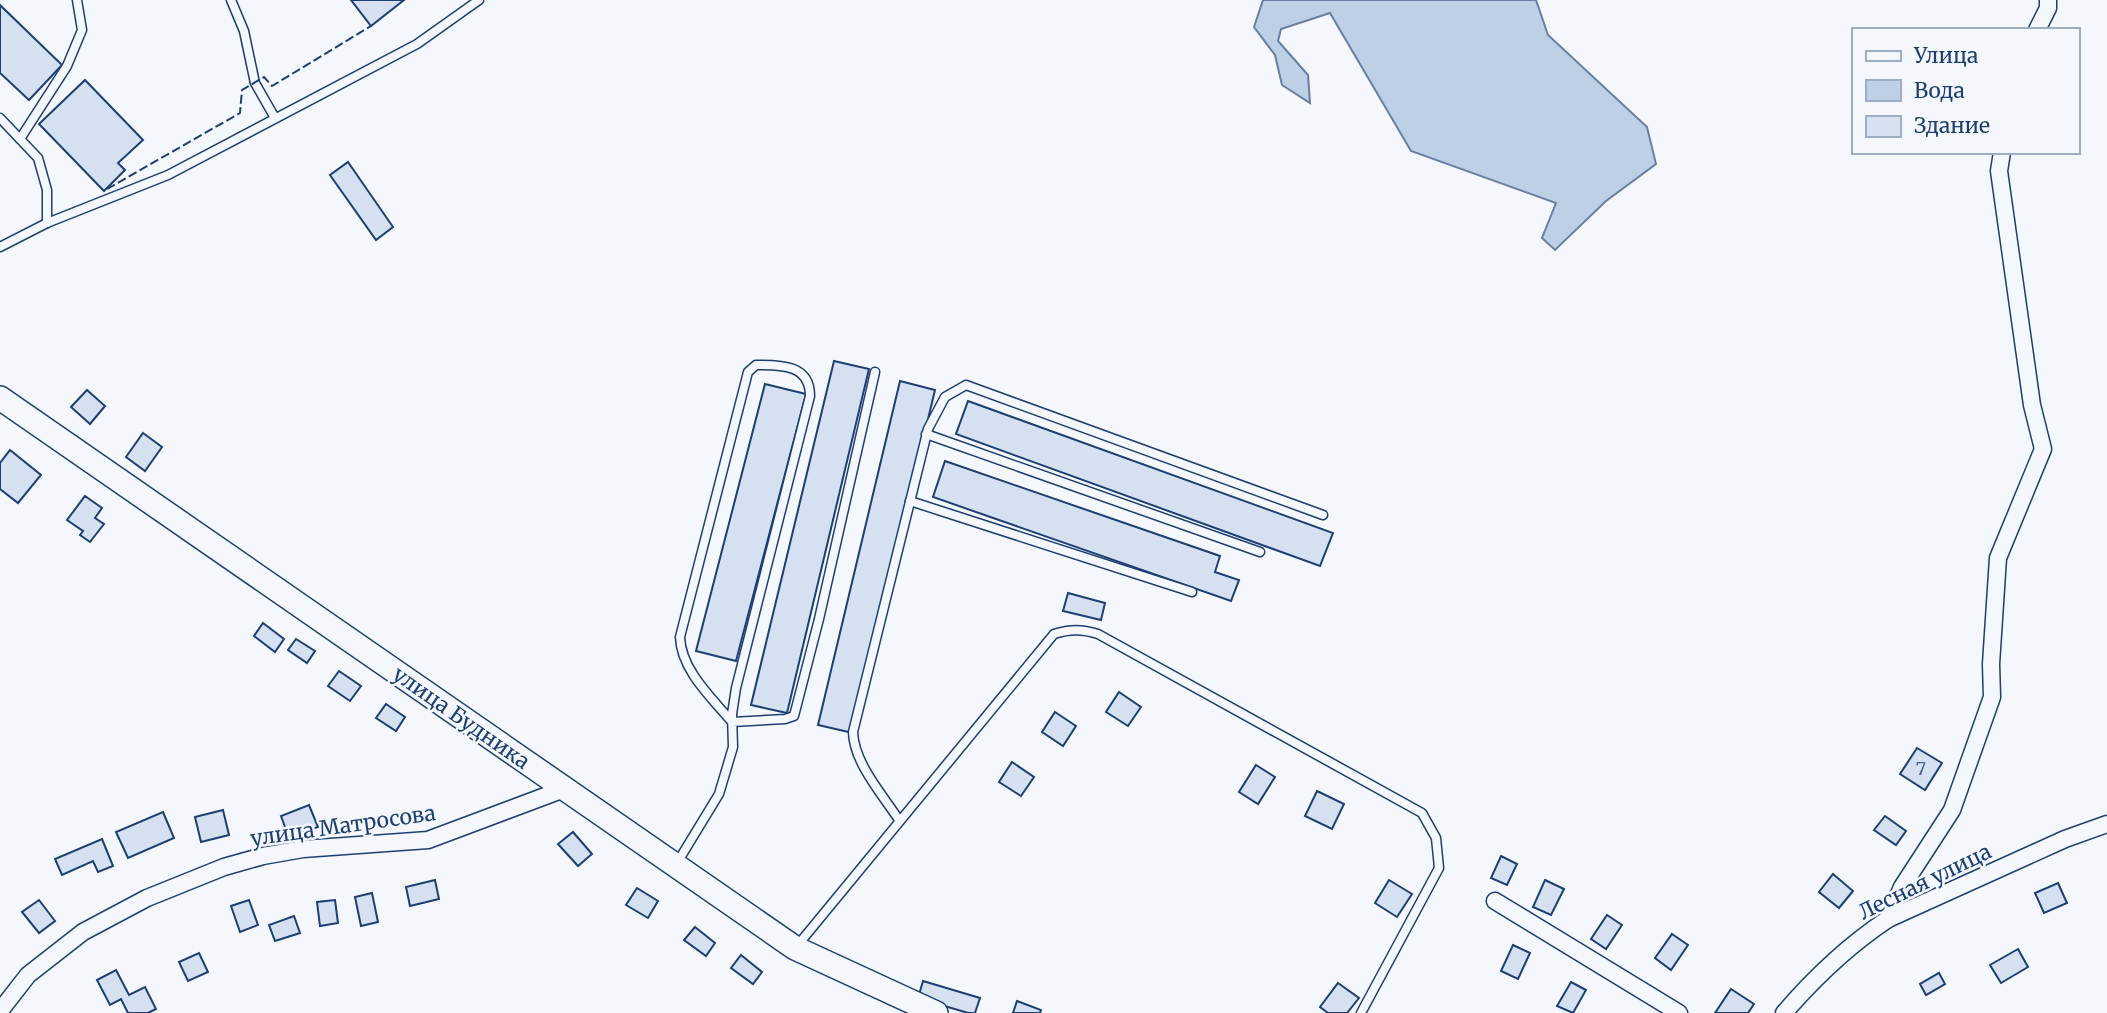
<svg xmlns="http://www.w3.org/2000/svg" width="2107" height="1013" font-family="Merriweather,serif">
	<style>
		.water { fill: #bed0e5; stroke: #687fa3; stroke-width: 2 }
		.building { fill: #d5e0f0; stroke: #1d3f73; stroke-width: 2 }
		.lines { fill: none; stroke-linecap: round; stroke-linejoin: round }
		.lane-casing { stroke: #1d3f73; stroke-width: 11 }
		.street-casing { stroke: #1d3f73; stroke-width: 19 }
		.secondary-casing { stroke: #1d3f73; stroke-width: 26 }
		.lane { stroke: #f4f7fb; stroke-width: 8 }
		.street { stroke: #f4f7fb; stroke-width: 16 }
		.secondary { stroke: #f4f7fb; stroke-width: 23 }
		.fence { stroke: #1d3f73; stroke-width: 2; stroke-dasharray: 9 3.5; stroke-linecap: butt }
		.labels { text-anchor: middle; stroke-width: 5; stroke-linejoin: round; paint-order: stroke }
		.number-label { font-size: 18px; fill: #4b6792 }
		.street-label { font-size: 21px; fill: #1d3f73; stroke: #f4f7fb }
	</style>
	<rect width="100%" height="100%" fill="#f4f7fb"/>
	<!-- water -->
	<path class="water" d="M1263,0H1536L1548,35L1647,127L1656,164L1606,201L1555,250L1542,238L1556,203L1411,151L1330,13L1281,29L1278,41L1308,75L1310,103L1282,85L1275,55L1254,27Z"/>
	<!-- building -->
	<g class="building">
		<path d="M351,0H404L371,26Z"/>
		<path d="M0,5L62,65L29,100L0,73Z"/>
		<path d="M85,80L143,140L118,163L125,170L104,191L39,124Z"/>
		<path d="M348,162L393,227L376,240L330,175Z"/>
		<path d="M834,361L869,369L787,713L751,705Z"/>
		<path d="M900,381L935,390L853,733L818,725Z"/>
		<path d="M765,384L806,394L736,661L696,651Z"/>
		<path d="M87,390L105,406L90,424L71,407Z"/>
		<path d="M968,401L1333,533L1320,566L956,434Z"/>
		<path d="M143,433L162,447L145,471L126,457Z"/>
		<path d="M10,450L41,475L18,503L0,489V463Z"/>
		<path d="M945,461L1220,556L1215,572L1239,580L1231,601L933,497Z"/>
		<path d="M85,496L102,508L95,518L104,524L90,542L80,535L83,531L67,520Z"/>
		<path d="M1068,593L1105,603L1101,620L1063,611Z"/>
		<path d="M263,623L284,639L275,652L254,636Z"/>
		<path d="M296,639L315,651L307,663L288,650Z"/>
		<path d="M339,671L361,686L350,701L328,686Z"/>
		<path d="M1119,692L1141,707L1128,726L1106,712Z"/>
		<path d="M386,704L405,717L396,731L376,718Z"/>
		<path d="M1055,712L1076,726L1063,746L1042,732Z"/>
		<path d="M1917,748L1942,763L1925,790L1900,774Z"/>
		<path d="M1012,762L1034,777L1021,796L999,782Z"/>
		<path d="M1256,765L1275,777L1258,804L1239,792Z"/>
		<path d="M1317,791L1344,804L1332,829L1305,816Z"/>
		<path d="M309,805L318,827L289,838L281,816Z"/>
		<path d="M223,810L229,835L201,842L195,817Z"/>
		<path d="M163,812L174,838L128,858L116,832Z"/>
		<path d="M1885,816L1906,831L1896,845L1874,830Z"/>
		<path d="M573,832L592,854L578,866L558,844Z"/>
		<path d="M102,839L113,866L98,872L93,861L62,875L55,859Z"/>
		<path d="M1501,856L1517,864L1507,885L1491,878Z"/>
		<path d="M1833,874L1853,891L1839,908L1819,892Z"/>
		<path d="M435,880L439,899L410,906L406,887Z"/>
		<path d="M1389,880L1412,894L1397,917L1375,903Z"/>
		<path d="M1545,880L1564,889L1551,915L1533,907Z"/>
		<path d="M2058,883L2067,903L2044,913L2035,893Z"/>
		<path d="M637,888L658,901L648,918L626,905Z"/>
		<path d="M372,893L378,922L361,926L355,897Z"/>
		<path d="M39,900L55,921L39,933L22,912Z"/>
		<path d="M249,900L258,925L240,932L231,906Z"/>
		<path d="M335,900L338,923L320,926L317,902Z"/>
		<path d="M1607,915L1622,925L1606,949L1591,939Z"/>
		<path d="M294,916L300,933L275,941L269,925Z"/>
		<path d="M695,927L715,943L706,956L684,940Z"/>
		<path d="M1672,934L1688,945L1671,970L1655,958Z"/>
		<path d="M1513,945L1530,953L1518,979L1501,971Z"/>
		<path d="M2018,949L2028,967L2001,983L1990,965Z"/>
		<path d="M199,953L208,972L188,981L179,962Z"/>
		<path d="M741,955L762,972L753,984L731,968Z"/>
		<path d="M116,970L129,995L145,987L156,1009L148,1013H128L121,999L110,1005L97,980Z"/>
		<path d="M1939,973L1945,984L1926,995L1920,984Z"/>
		<path d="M923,981L980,998L975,1013H968L918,998Z"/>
		<path d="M1571,982L1586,990L1573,1013L1557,1006Z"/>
		<path d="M1338,983L1359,998L1347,1013H1328L1320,1007Z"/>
		<path d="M1731,989L1754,1004L1748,1013H1715Z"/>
		<path d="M1017,1001L1041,1010L1040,1013H1013Z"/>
	</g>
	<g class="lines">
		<defs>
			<g id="lane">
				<path d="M231,0L244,31L255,83L275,118"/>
				<path d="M0,118L38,158L47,190V223"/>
				<path d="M20,139L67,66L82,30L77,0"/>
				<path d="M0,247L47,223L168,175L417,44L479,0"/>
				<path d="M926,434L1260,552"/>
				<path d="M910,501L1192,592"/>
				<path d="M899,820C882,794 854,763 853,732L928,429L945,397L966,385L1323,515"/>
				<path d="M677,863L719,794L733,747L732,714L736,688L810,396C810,364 780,365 756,365L748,372L680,637C681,670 712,698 732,722L785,719L794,716L819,619L875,372"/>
				<path d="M797,946L1054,634C1070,629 1082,629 1098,634L1422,813L1436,838L1439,868L1361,1013"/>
			</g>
			<g id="street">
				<path d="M2037,30L2048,8V0"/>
				<path d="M1495,901L1679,1013"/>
				<path d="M1888,919L1902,887L1952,810L1992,697L1991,664L1998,558L2043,449L2032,405L1999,171L2002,152"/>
				<path d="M0,1011L28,975L83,932L147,898L224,867L263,856L303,849L428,840L564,789"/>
				<path d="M1784,1013C1815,977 1849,945 1888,919L2065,839L2107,824"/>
			</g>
			<path id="secondary" d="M0,398L795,948L936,1013"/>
		</defs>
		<!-- lane casing -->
		<use href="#lane" class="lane-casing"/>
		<!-- street casing -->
		<use href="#street" class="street-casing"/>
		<!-- secondary casing -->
		<use href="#secondary" class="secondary-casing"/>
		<!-- lane -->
		<use href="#lane" class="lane"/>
		<!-- street -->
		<use href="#street" class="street"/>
		<!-- secondary -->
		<use href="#secondary" class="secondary"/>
		<!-- fence -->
		<path class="fence" d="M107,189L240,113L242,90L264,77L272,86L371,26"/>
	</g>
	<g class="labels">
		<!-- number labels -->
		<g class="number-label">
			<text x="1921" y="775">7</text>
		</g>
		<!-- street labels -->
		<g class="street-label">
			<text transform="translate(461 718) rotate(35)" y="7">улица Будника</text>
			<text transform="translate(343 826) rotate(-8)" y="7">улица Матросова</text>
			<text transform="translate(1925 882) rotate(-26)" y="7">Лесная улица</text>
		</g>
	</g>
	<!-- legend -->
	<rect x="1852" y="28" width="228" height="126" fill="#f4f7fb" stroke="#9eadc5" stroke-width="2"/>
	<rect x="1866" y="51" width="35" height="10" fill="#f4f7fb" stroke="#9eadc5" stroke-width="2"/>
	<text x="1914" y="63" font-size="21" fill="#1d3f73">Улица</text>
	<rect x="1866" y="80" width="35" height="21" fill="#bed0e5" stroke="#9eadc5" stroke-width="2"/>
	<text x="1914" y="98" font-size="21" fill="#1d3f73">Вода</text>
	<rect x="1866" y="116" width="35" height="21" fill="#d5e0f0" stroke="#9eadc5" stroke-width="2"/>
	<text x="1914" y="133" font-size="21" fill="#1d3f73">Здание</text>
</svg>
